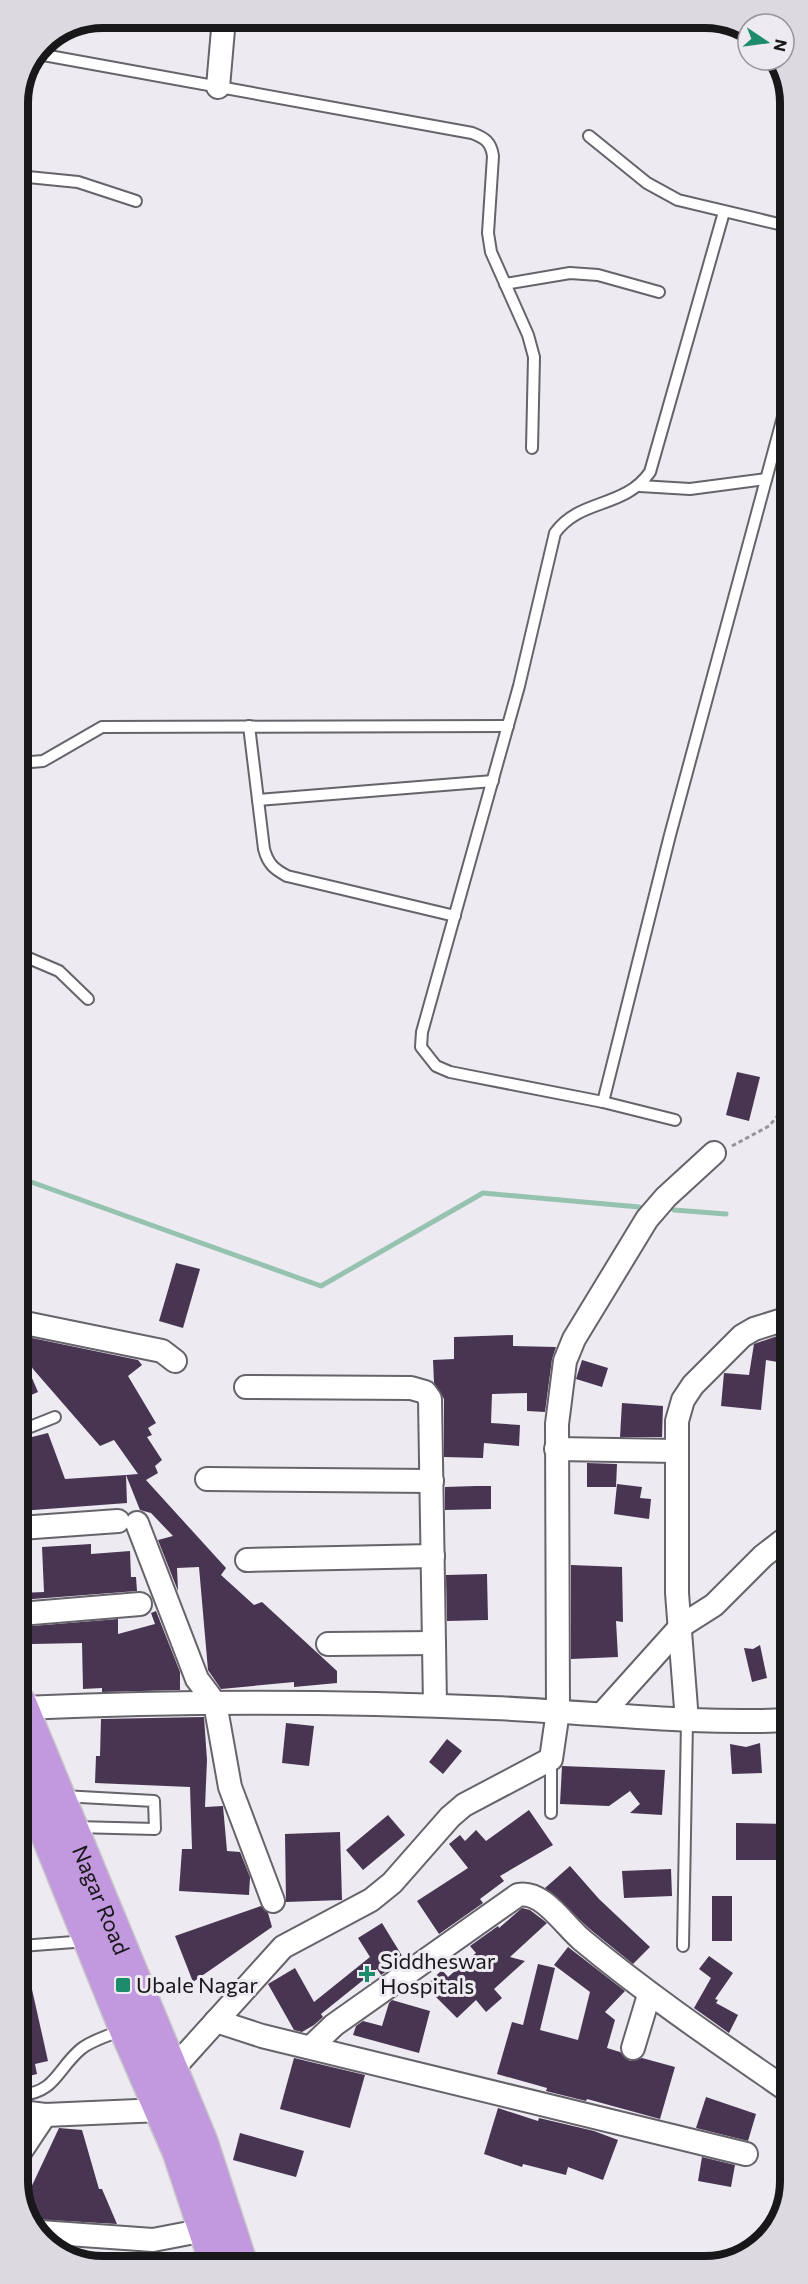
<svg xmlns="http://www.w3.org/2000/svg" width="808" height="2284" font-family="Commissioner,sans-serif">
	<style>
		.lines { fill: none; stroke-linecap: round; stroke-linejoin: round }
		.stream { stroke: #96c3b0; stroke-width: 5 }
		.building { fill: #473552 }
		.lane-casing { stroke: #67636a; stroke-width: 14 }
		.street-casing { stroke: #67636a; stroke-width: 26 }
		.highway-casing { stroke: #c8c7c8; stroke-width: 36 }
		.path { stroke: #969499; stroke-width: 3; stroke-dasharray: 4.5 3; stroke-linecap: butt }
		.lane { stroke: #fff; stroke-width: 10 }
		.street { stroke: #fff; stroke-width: 22 }
		.highway { stroke: #c298de; stroke-width: 33 }
		.poi-dot { fill: #1c8c6c; stroke: #eeeaf1; stroke-width: 2 }
		.labels { text-anchor: middle; stroke-width: 6; stroke-linejoin: round; paint-order: stroke }
		.street-label { font-size: 22px; fill: #181719; stroke: #eeeaf1 }
		.poi-label { font-size: 22px; fill: #181719; stroke: #eeeaf1; text-anchor: start }
		.rim { fill: none; stroke: #181719; stroke-width: 8 }
	</style>
	<rect width="100%" height="100%" fill="#eeeaf1"/>
	<g class="lines">
		<!-- stream -->
		<g class="stream">
			<path d="M20,1178L321,1286L483,1193L639,1207"/>
			<path d="M674,1210L726,1214"/>
		</g>
	</g>
	<!-- building -->
	<g class="building">
		<path d="M737,1072L760,1077L749,1121L726,1115Z"/>
		<path d="M176,1263L200,1269L183,1328L159,1321Z"/>
		<path d="M789,1332V1364L766,1360L761,1410L721,1406L724,1373L749,1375L754,1344Z"/>
		<path d="M513,1335V1346L556,1347L552,1359L545,1412L527,1411V1393L492,1394L491,1423L520,1425L519,1446L484,1443L483,1458L444,1457V1399L434,1383L433,1360L454,1359V1337Z"/>
		<path d="M32,1338L138,1360L142,1365L128,1376L156,1423L148,1428L152,1435L147,1437L162,1460L155,1466L158,1473L146,1480L226,1568L221,1575L254,1605L262,1602L337,1671V1683L294,1687V1682L221,1689L208,1670L199,1567L177,1568L178,1591L158,1540L173,1536L151,1513L140,1510L126,1475L138,1474L114,1440L100,1446L33,1369L20,1347Z"/>
		<path d="M582,1360L608,1368L602,1387L576,1379Z"/>
		<path d="M32,1378L38,1392L20,1400V1384Z"/>
		<path d="M622,1403L663,1406L662,1437H620Z"/>
		<path d="M48,1433L65,1479L126,1475L127,1503L20,1511V1440Z"/>
		<path d="M587,1463L617,1464L616,1487H587Z"/>
		<path d="M617,1484L642,1487L640,1498L651,1499L649,1519L614,1514Z"/>
		<path d="M476,1486H491V1509L445,1510V1487Z"/>
		<path d="M91,1544V1554L130,1551L131,1577H136L137,1591L20,1600V1593L44,1592L42,1547Z"/>
		<path d="M571,1565L622,1567L623,1622L616,1621L618,1657L571,1659Z"/>
		<path d="M487,1574L488,1620L447,1621L446,1575Z"/>
		<path d="M156,1611L180,1672V1690L102,1692V1688L83,1689L82,1643L32,1644V1637L20,1639V1627L118,1619V1634L155,1624L151,1613Z"/>
		<path d="M760,1645L767,1678L752,1682L744,1648L753,1649Z"/>
		<path d="M204,1717L207,1760L205,1807L223,1806L227,1851L240,1852L250,1877L249,1895L179,1891L182,1849H192L190,1787L95,1783L96,1756H100L101,1719Z"/>
		<path d="M286,1723L314,1726L309,1766L282,1763Z"/>
		<path d="M447,1739L462,1751L443,1774L429,1762Z"/>
		<path d="M760,1743L762,1773L732,1774L730,1744L746,1747Z"/>
		<path d="M562,1766L665,1770L662,1815L630,1813L640,1804L630,1791L609,1806L560,1804Z"/>
		<path d="M529,1810L553,1845L500,1876L504,1881L480,1899L483,1903L439,1934L417,1901L468,1868L449,1844L460,1835L465,1841L476,1830L486,1841Z"/>
		<path d="M388,1815L405,1835L363,1870L346,1850Z"/>
		<path d="M736,1823L786,1824L785,1860H736Z"/>
		<path d="M340,1832L342,1900L286,1902L285,1834Z"/>
		<path d="M570,1866L599,1899L650,1947L633,1964L591,1930L545,1888Z"/>
		<path d="M671,1869L672,1896L624,1898L622,1871Z"/>
		<rect x="712" y="1896" width="20" height="45"/>
		<path d="M261,1906L268,1913L272,1927L193,1982L175,1936Z"/>
		<path d="M522,1908L530,1910L547,1923L510,1957L525,1961L494,1989L502,1998L486,2012L476,2000L457,2018L425,1986L442,1970L448,1977L476,1953L470,1946L498,1926L499,1928Z"/>
		<path d="M382,1923L404,1959L381,1975L377,1969L321,2014L323,2017L314,2025L302,2032L294,2030L268,1984L295,1968L314,2002L370,1957L358,1938Z"/>
		<path d="M568,1947L625,1991L605,2012L615,2020L607,2048L620,2052L630,2061L642,2058L675,2067L660,2119L587,2099L586,2101L546,2091L547,2088L497,2074L512,2022L523,2025L538,1964L555,1968L540,2030L578,2040L590,1992L554,1965Z"/>
		<path d="M709,1956L733,1973L715,1999L718,2000L716,2003L738,2015L729,2033L694,2008L711,1978L699,1969Z"/>
		<path d="M21,1967H27L48,2061L35,2064L37,2074L21,2078Z"/>
		<path d="M392,2000L430,2011L419,2053L353,2035L356,2026L363,2021L382,2026L389,2003Z"/>
		<path d="M294,2058L365,2075L350,2128L280,2109Z"/>
		<path d="M706,2097L756,2114L748,2141L696,2128Z"/>
		<path d="M498,2108L538,2121L539,2118L594,2131L618,2140L603,2180L568,2167L566,2175L523,2164L522,2167L484,2154Z"/>
		<path d="M59,2128L82,2130L99,2189H102L117,2224L32,2219L21,2203V2192H29Z"/>
		<path d="M240,2133L304,2151L296,2177L233,2160Z"/>
		<path d="M702,2157L735,2165L731,2187L698,2181Z"/>
	</g>
	<g class="lines">
		<defs>
			<g id="lane">
				<path d="M38,54L472,133C485,138 491,142 493,156L488,233L491,252L528,335L534,357L532,448"/>
				<path d="M589,136L647,183L678,200L787,226"/>
				<path d="M18,176L78,182L136,201"/>
				<path d="M505,284L570,273L598,275L659,292"/>
				<path d="M640,486L690,489L766,479"/>
				<path d="M249,726L264,849C268,864 274,869 287,876L455,916"/>
				<path d="M19,763L43,761L102,727L508,726"/>
				<path d="M258,800L493,781"/>
				<path d="M19,954L59,971L88,999"/>
				<path d="M603,1102L670,835L787,402"/>
				<path d="M675,1120L603,1102L450,1072L436,1066L421,1047L422,1032L519,686L555,533C580,498 624,509 650,472L724,212"/>
				<path d="M20,1431L55,1417"/>
				<path d="M551,1759V1813"/>
				<path d="M62,1796L154,1801L155,1829L75,1827"/>
				<path d="M21,1946L87,1941"/>
				<path d="M683,1946L687,1721"/>
				<path d="M21,2095C56,2092 57,2069 81,2049C92,2040 110,2035 123,2030"/>
			</g>
			<g id="street">
				<path d="M218,87L224,18"/>
				<path d="M20,1322L162,1351L175,1361"/>
				<path d="M246,1387L411,1388L425,1392L430,1399L435,1705"/>
				<path d="M556,1449L677,1451"/>
				<path d="M207,1479L432,1481"/>
				<path d="M137,1523L197,1679L215,1703L230,1787L273,1901"/>
				<path d="M20,1528L118,1521"/>
				<path d="M247,1560L433,1556"/>
				<path d="M20,1614L140,1604"/>
				<path d="M328,1644L434,1643"/>
				<path d="M22,1708C179,1701 337,1701 494,1708C593,1712 691,1725 789,1720"/>
				<path d="M602,1714L681,1626L714,1605L763,1556L789,1536"/>
				<path d="M687,1721L677,1593V1421L683,1400L693,1385L742,1336L754,1329L789,1318"/>
				<path d="M216,2021L262,2036L746,2154"/>
				<path d="M311,2047L334,2025L518,1895C543,1890 564,1925 582,1940C648,1995 719,2043 790,2092"/>
				<path d="M633,2048L649,1995"/>
				<path d="M172,2070L283,1947L371,1900L392,1883L450,1817L464,1805L551,1759L558,1711L557,1424L565,1361L574,1339L647,1219L666,1197L714,1153"/>
				<path d="M21,2112L45,2115L161,2110L175,2107"/>
				<path d="M21,2151L45,2115"/>
				<path d="M40,2232L153,2240L205,2230"/>
			</g>
			<g id="highway">
				<path id="s1" d="M20,1704L201,2142L241,2265"/>
				<path d="M20,1766L126,2029L179,2151L217,2265"/>
			</g>
		</defs>
		<!-- lane casing -->
		<use href="#lane" class="lane-casing"/>
		<!-- street casing -->
		<use href="#street" class="street-casing"/>
		<!-- highway casing -->
		<use href="#highway" class="highway-casing"/>
		<!-- path -->
		<path class="path" d="M732,1146L769,1126L788,1104"/>
		<!-- lane -->
		<use href="#lane" class="lane"/>
		<!-- street -->
		<use href="#street" class="street"/>
		<!-- highway -->
		<use href="#highway" class="highway"/>
	</g>
	<!-- markers -->
	<g class="poi-dot">
		<path d="M364 1965h6v6h6v6h-6v6h-6v-6h-6v-6h6z"/>
		<rect x="115" y="1977" width="16" height="16" rx="3"/>
	</g>
	<g class="labels">
		<!-- street labels -->
		<g class="street-label">
			<text dy="8" stroke="none"><textPath href="#s1" startOffset="212">Nagar Road</textPath></text>
		</g>
		<!-- poi labels -->
		<g class="poi-label">
			<text x="380" y="1969">Siddheswar<tspan x="380" dy="25">Hospitals</tspan></text>
			<text x="136" y="1993">Ubale Nagar</text>
		</g>
	</g>
	<!-- crop -->
	<path d="M0 0H808V2284H0ZM103 28H705A75 75 0 0 1 780 103V2181A75 75 0 0 1 705 2256H103A75 75 0 0 1 28 2181V103A75 75 0 0 1 103 28Z" fill="#ddd9e0" fill-rule="evenodd"/>
	<path class="rim" d="M103 28H705A75 75 0 0 1 780 103V2181A75 75 0 0 1 705 2256H103A75 75 0 0 1 28 2181V103A75 75 0 0 1 103 28Z"/>
	<!-- north arrow -->
	<g transform="translate(766 42) rotate(103)"><circle r="28" fill="#eeeaf1" stroke="#98969b" stroke-width="1.5"/>
	<path d="M0-4.5L10 22L0 15L-10 22Z" fill="#1c8c6c"/>
	<text y="-9" font-size="16" font-weight="bold" text-anchor="middle" fill="#181719">N</text>
	</g>
</svg>
